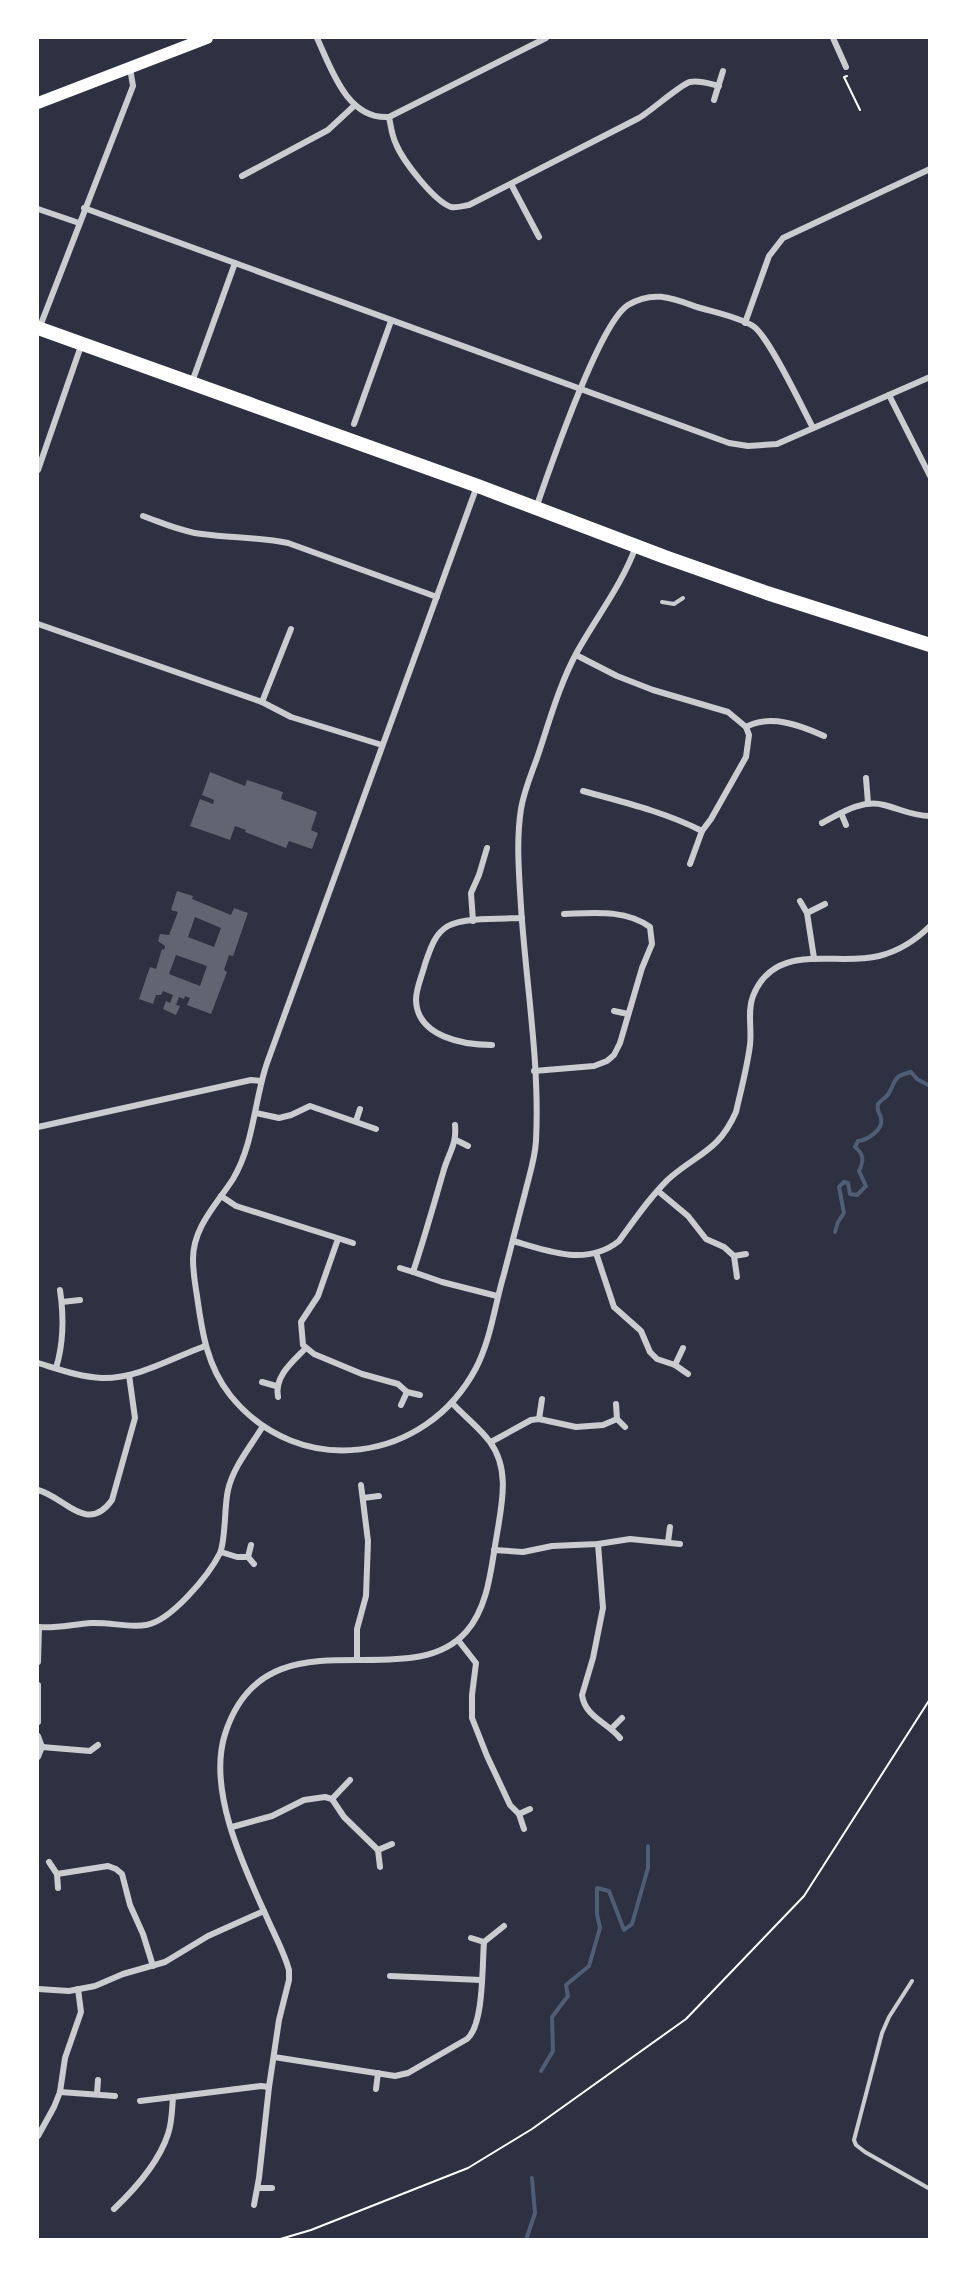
<svg xmlns="http://www.w3.org/2000/svg" width="967" height="2277" font-family="'IBM Plex Sans',sans-serif">
	<style>
		.lines { fill: none; stroke-linecap: round; stroke-linejoin: round }
		.stream { stroke: #4f5d75; stroke-width: 4 }
		.building { fill: #626471; fill-rule: evenodd }
		.path { stroke: #fff; stroke-width: 2 }
		.service { stroke: #caccd0; stroke-width: 4 }
		.minor { stroke: #caccd0; stroke-width: 6 }
		.secondary { stroke: #fff; stroke-width: 12 }
		.primary { stroke: #fff; stroke-width: 14 }
	</style>
	<rect width="100%" height="100%" fill="#2d3142"/>
	<g class="lines">
		<!-- stream -->
		<g class="stream">
			<path d="M835,1232L838,1222L844,1213L839,1187L844,1182L848,1183L850,1194L857,1195L866,1186L859,1171C864,1161 864,1154 855,1147L858,1141C867,1140 884,1130 881,1118C880,1112 876,1112 878,1104C881,1100 887,1097 889,1093C897,1079 892,1077 911,1072L917,1079L930,1086"/>
			<path d="M541,2071L553,2051L552,2017L568,1996L566,1985L589,1966L600,1928L597,1914V1888L609,1891L624,1930L632,1924L648,1868V1846"/>
			<path d="M526,2240L535,2213L532,2178"/>
		</g>
	</g>
	<!-- building -->
	<g class="building">
		<path d="M210,772L245,786L247,780L283,792L281,799L317,812L311,830L318,833L312,849L289,841L286,848L245,832L246,830L235,826L230,840L190,826L200,799L213,804L214,800L202,795Z"/>
		<path d="M177,891L193,896L192,899L231,915L234,908L248,913L233,956L229,955L224,970L227,972L211,1014L187,1005L190,998L185,996L184,999L179,997L176,1005L180,1006L176,1015L163,1009L166,1001L170,1003L173,995L163,991L161,995H156L153,1004L139,999L150,967L156,969L162,949L164,950L165,946L158,941L160,934L169,935L178,912L171,910ZM195,917L221,928L214,947L188,937ZM176,955L207,966L200,986L169,974Z"/>
	</g>
	<g class="lines">
		<!-- path -->
		<g class="path">
			<path d="M847,76L844,77L860,110"/>
			<path d="M38,2239L39,2240"/>
			<path d="M277,2240L311,2230L468,2168L532,2129L686,2019L804,1896L930,1699"/>
		</g>
		<!-- service -->
		<g class="service">
			<path d="M662,602L674,604L683,598"/>
			<path d="M912,1981L889,2017L882,2033L854,2140L856,2145L865,2152L930,2189"/>
		</g>
		<!-- minor -->
		<g class="minor">
			<path d="M317,38C331,68 347,120 389,117L546,38"/>
			<path d="M833,38L846,67"/>
			<path d="M714,100L723,71"/>
			<path d="M389,117C391,127 392,136 396,144C403,161 434,201 451,207C457,208 463,206 469,205L639,118C651,111 681,84 690,82C700,80 710,84 719,86"/>
			<path d="M242,176L328,130L355,105"/>
			<path d="M511,184L539,237"/>
			<path d="M84,208L729,443L748,446L777,444L930,377"/>
			<path d="M38,209L79,223"/>
			<path d="M745,323L769,256L783,238L930,169"/>
			<path d="M39,329L133,86L130,68"/>
			<path d="M192,382L235,263"/>
			<path d="M889,395L930,476"/>
			<path d="M354,424L391,321"/>
			<path d="M38,470L82,343"/>
			<path d="M477,486L267,1063C254,1101 254,1144 233,1179C217,1204 193,1227 193,1259C193,1271 195,1284 197,1296C202,1332 207,1366 230,1395C299,1481 426,1463 476,1368C491,1339 495,1304 504,1274C511,1247 518,1220 525,1193C529,1176 535,1159 536,1141C540,1063 526,984 521,907C519,874 516,841 521,809C524,791 531,775 537,758C549,723 559,685 577,652C597,616 622,585 636,546"/>
			<path d="M536,508C549,471 599,323 628,305C653,290 672,298 697,307C714,312 739,317 753,326C768,335 803,409 813,428"/>
			<path d="M143,516C163,523 182,532 202,534C231,538 259,537 288,543L437,597"/>
			<path d="M38,624L262,702L291,717L382,745"/>
			<path d="M576,655L617,676L653,690L728,712L746,727L749,735L746,757L711,819L702,831L690,864"/>
			<path d="M262,702L291,629"/>
			<path d="M746,727C770,714 800,725 824,736"/>
			<path d="M866,778L868,803"/>
			<path d="M583,791C623,802 665,812 702,831"/>
			<path d="M841,813L846,825"/>
			<path d="M822,823C841,813 862,799 884,805C900,809 913,816 930,816"/>
			<path d="M800,901L807,913L814,958"/>
			<path d="M807,913L825,904"/>
			<path d="M473,921L471,893L479,875L487,848"/>
			<path d="M614,1011L628,1014"/>
			<path d="M492,1045C464,1045 417,1037 416,1000C416,988 422,976 425,964C430,950 434,934 448,926C464,917 503,919 522,918"/>
			<path d="M534,1071L594,1066L607,1061L614,1055L620,1043L642,968L652,944L650,927C625,909 593,913 564,914"/>
			<path d="M256,1113L279,1118L291,1115L310,1106L376,1129"/>
			<path d="M356,1121L360,1109"/>
			<path d="M455,1125C457,1146 448,1153 443,1173C433,1207 424,1239 413,1272L442,1282L497,1296"/>
			<path d="M38,1127L251,1080L261,1081"/>
			<path d="M456,1140L468,1146"/>
			<path d="M658,1191L688,1216L706,1239L724,1247L734,1256L737,1277"/>
			<path d="M221,1196L236,1206L353,1243"/>
			<path d="M338,1239L318,1296L301,1322L303,1345L314,1354L362,1374L398,1384L407,1392L420,1395"/>
			<path d="M513,1241C549,1251 586,1267 619,1241C633,1222 654,1191 672,1176C701,1152 719,1150 736,1112C741,1090 747,1068 750,1045C752,1029 747,1011 753,996C775,940 836,967 879,956C899,951 915,941 930,926"/>
			<path d="M596,1253L614,1307L641,1331L650,1352L657,1359L675,1365L683,1348"/>
			<path d="M734,1256L746,1254"/>
			<path d="M400,1268L413,1272"/>
			<path d="M62,1302L80,1300"/>
			<path d="M38,1363C58,1369 80,1377 102,1378C137,1379 172,1358 205,1346"/>
			<path d="M675,1365L688,1374"/>
			<path d="M56,1368C64,1342 64,1317 60,1290"/>
			<path d="M262,1382L276,1386"/>
			<path d="M278,1397C274,1377 292,1362 305,1349"/>
			<path d="M401,1405L407,1392"/>
			<path d="M539,1419L542,1399"/>
			<path d="M617,1419L625,1427"/>
			<path d="M491,1442L531,1420L539,1419L576,1427L603,1425L617,1419L616,1404"/>
			<path d="M38,1490C65,1497 87,1535 112,1500L135,1418L129,1375"/>
			<path d="M363,1498L379,1496"/>
			<path d="M668,1542L670,1527"/>
			<path d="M598,1544L603,1608L593,1658L582,1695C585,1717 607,1722 620,1738"/>
			<path d="M494,1550L523,1552L552,1546L598,1544L630,1539L680,1544"/>
			<path d="M221,1552L237,1557H248L254,1564"/>
			<path d="M248,1557L251,1545"/>
			<path d="M38,1627C56,1629 73,1624 92,1623C110,1622 129,1628 146,1625C171,1621 209,1575 220,1553C226,1539 224,1507 228,1490C233,1467 251,1446 263,1426"/>
			<path d="M458,1640L476,1663L472,1695V1718L487,1756L510,1805L519,1814L524,1829"/>
			<path d="M357,1659V1629L366,1596L368,1541L361,1485"/>
			<path d="M38,1662L39,1627"/>
			<path d="M38,1685V1722"/>
			<path d="M612,1728L622,1718"/>
			<path d="M38,1736L42,1747L38,1757"/>
			<path d="M42,1747L90,1751L98,1745"/>
			<path d="M332,1799L350,1780"/>
			<path d="M519,1814L530,1809"/>
			<path d="M232,1827L272,1816L304,1800L325,1797L332,1799L344,1817L378,1850L380,1867"/>
			<path d="M378,1850L392,1844"/>
			<path d="M49,1862L57,1874L58,1888"/>
			<path d="M57,1874L108,1866L116,1869L122,1874L130,1905L143,1934L153,1966"/>
			<path d="M471,1938L484,1942"/>
			<path d="M390,1976L481,1980"/>
			<path d="M38,1989L69,1991L95,1986L123,1974L165,1962L208,1936L264,1911"/>
			<path d="M274,2057L395,2076L408,2073L467,2039C484,2025 482,1966 484,1942L504,1926"/>
			<path d="M376,2089L378,2073"/>
			<path d="M60,2092L115,2096"/>
			<path d="M97,2094L98,2080"/>
			<path d="M140,2101L173,2097"/>
			<path d="M38,2136L54,2107L60,2092L65,2058L81,2012L78,1989"/>
			<path d="M258,2188H272"/>
			<path d="M254,2205L259,2178L269,2087L279,2020L289,1980V1970C284,1952 275,1936 268,1920C244,1867 207,1791 225,1734C266,1606 406,1699 466,1632C489,1606 491,1567 497,1534C502,1503 510,1469 490,1442C480,1428 464,1416 452,1403"/>
			<path d="M114,2209C135,2189 159,2162 168,2134C172,2123 172,2109 173,2097L261,2086L269,2087"/>
		</g>
		<!-- secondary -->
		<path class="secondary" d="M38,103L207,38"/>
		<!-- primary -->
		<path class="primary" d="M38,328L478,486L665,557L767,593L930,645"/>
	</g>
	<!-- border -->
	<rect width="967" height="2277" fill="none" stroke="#ffffff" stroke-width="78"/>
</svg>
